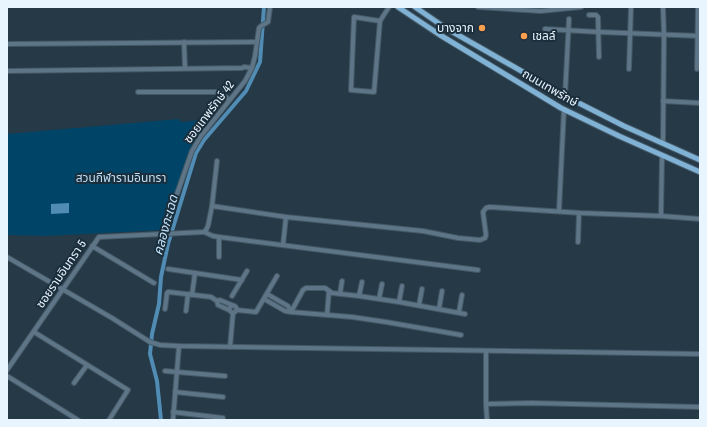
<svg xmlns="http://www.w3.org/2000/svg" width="707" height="427" font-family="'Archivo Narrow','Noto Sans Thai',sans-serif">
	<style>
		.green { fill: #004568 }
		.water { fill: #508cb4 }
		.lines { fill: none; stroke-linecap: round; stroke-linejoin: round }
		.canal { stroke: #508cb4; stroke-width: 4 }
		.minor-casing { stroke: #445764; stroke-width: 6 }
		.major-casing { stroke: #445764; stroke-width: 7 }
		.minor { stroke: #5d7586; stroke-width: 4 }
		.major { stroke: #80b2d5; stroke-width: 5 }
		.poi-dot { fill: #fa9f4e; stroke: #1b2e3c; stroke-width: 1.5 }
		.labels { text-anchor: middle; stroke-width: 4; stroke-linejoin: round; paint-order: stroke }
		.poi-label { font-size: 12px; fill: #e9f5fe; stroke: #1b2e3c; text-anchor: end }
		.street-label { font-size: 12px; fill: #e9f5fe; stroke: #1b2e3c }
		.park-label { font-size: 12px; fill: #bfdff6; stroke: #1b2e3c }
		.water-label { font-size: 13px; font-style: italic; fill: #c5e5fd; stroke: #1b2e3c }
	</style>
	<rect width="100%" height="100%" fill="#253947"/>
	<!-- green -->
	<path class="green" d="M179,119L181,122L211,119L197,137L190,150L163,230L46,236L7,235V134Z"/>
	<!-- water -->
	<path class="water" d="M69,203V213L51,214V204Z"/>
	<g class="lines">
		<!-- canal -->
		<path class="canal" d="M161,420L157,381L150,354L152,334L159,304L161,277L168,244L196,153L204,140L246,91L260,62L264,7"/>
		<defs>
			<g id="minor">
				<path d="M478,7L541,11L581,7"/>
				<path d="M589,15H596L598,17L599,57"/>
				<path d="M380,21L354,17L351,90L374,92L380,21L389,7"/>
				<path d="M545,29L599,32L700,36"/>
				<path d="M184,42L185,68"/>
				<path d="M7,44L254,42"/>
				<path d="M629,69L631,7"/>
				<path d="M697,69L698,7"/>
				<path d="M7,71L242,68L244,67L252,68"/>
				<path d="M138,92H216L223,94L229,100"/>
				<path d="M565,96L569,19"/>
				<path d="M663,101L700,103"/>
				<path d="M663,143L664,35L663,7"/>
				<path d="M212,206L286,217L423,231L458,238L480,240L485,238L486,235L483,212L486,208L489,207L581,213L661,216L700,219"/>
				<path d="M559,211L564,109"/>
				<path d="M661,216L662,156"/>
				<path d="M204,232L213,236L219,237L478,270"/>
				<path d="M163,234L192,151L201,136L245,81L252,68L255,56L259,28L261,26L268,22L270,7"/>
				<path d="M219,237V257"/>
				<path d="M578,242L579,213"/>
				<path d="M283,245L286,217"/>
				<path d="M92,246L154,283"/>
				<path d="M7,257L112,318L150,342L160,345L179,346L700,354"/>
				<path d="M168,269L242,280"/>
				<path d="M267,294L288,306L291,312"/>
				<path d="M340,294L342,281"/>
				<path d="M192,295L195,273"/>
				<path d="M232,296L247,271"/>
				<path d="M359,296L362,282"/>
				<path d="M264,299L285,311L291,312"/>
				<path d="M379,299L382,284"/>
				<path d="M217,301L220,300L232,305"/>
				<path d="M399,302L402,286"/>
				<path d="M419,305L422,289"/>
				<circle cx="233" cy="309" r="3.5"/>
				<path d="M165,309L167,293L168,292H169L211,297L217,301L218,305L229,310"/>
				<path d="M439,309L442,291"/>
				<path d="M237,310L256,312L277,276"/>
				<path d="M186,311L188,294"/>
				<path d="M459,312L462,295"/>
				<path d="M327,315L329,291"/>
				<path d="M34,332L128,390L109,420"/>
				<path d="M461,335L386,322L352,317L291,312L303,290L306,288H325L332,293L359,296L399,302L465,314"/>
				<path d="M230,347L233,313"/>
				<path d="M486,351V404L487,420"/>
				<path d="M7,370L99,237L204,232L206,230L208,226L212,206L217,161"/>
				<path d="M165,371L225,376"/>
				<path d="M7,376L78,420"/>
				<path d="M74,383L87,365"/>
				<path d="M175,392L223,397"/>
				<path d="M486,404L531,403L700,407"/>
				<path d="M173,412L223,418"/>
				<path d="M173,420L179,346"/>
			</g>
			<g id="major">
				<path d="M398,7L440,35L561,108L619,136L700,172"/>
				<path d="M415,7L444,27L565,96L624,126L700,160"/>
			</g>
		</defs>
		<!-- minor casing -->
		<use href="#minor" class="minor-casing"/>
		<!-- major casing -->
		<use href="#major" class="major-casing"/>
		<!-- minor -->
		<use href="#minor" class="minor"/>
		<!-- major -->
		<use href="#major" class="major"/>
	</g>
	<!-- markers -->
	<g class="poi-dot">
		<circle cx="482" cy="28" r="4"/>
		<circle cx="524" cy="36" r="4"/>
	</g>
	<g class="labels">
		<!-- poi labels -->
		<g class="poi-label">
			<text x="474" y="32">บางจาก</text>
			<text x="532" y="40" text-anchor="start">เชลล์</text>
		</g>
		<!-- street labels -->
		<g class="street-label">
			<text transform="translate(550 88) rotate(30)" y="4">ถนนเทพรักษ์</text>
			<text transform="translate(209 112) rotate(-53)" y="4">ซอยเทพรักษ์ 42</text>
			<text transform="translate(61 274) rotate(-56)" y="4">ซอยรามอินทรา 5</text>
		</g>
		<!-- park labels -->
		<g class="park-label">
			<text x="121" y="182">สวนกีฬารามอินทรา</text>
		</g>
		<!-- water labels -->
		<g class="water-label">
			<text transform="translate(165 225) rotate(-75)" y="5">คลองกะเฉด</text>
		</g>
	</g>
	<!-- border -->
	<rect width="707" height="427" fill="none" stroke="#e9f5fe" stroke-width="16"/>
</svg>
